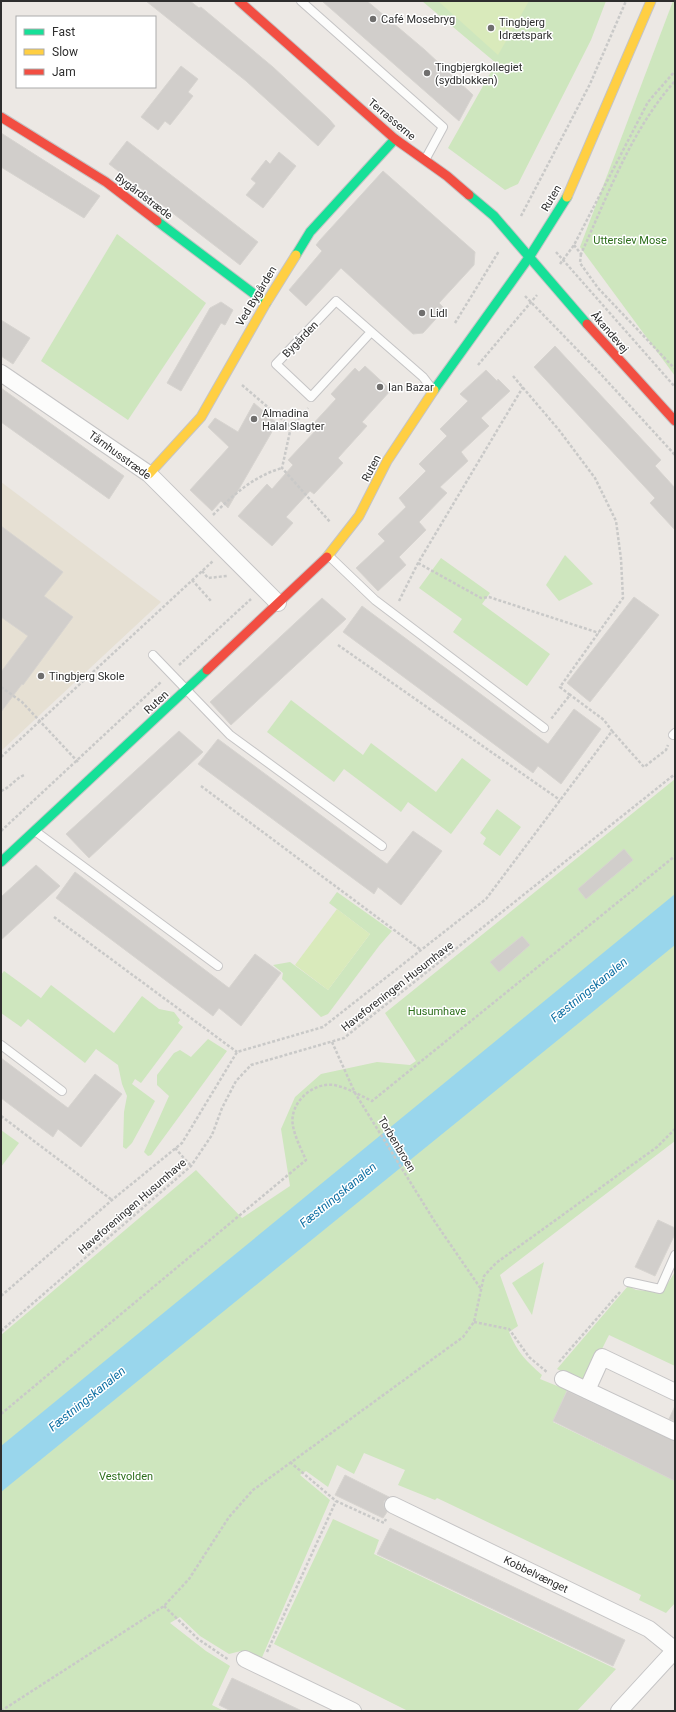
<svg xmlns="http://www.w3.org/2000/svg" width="676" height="1712" font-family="Roboto,sans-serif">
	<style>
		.education { fill: #e6e0d3 }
		.green { fill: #cee6be }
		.pitch { fill: #d9eabb }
		.water { fill: #99d6ec }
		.building { fill: #d1cecb; stroke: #d7d4d0 }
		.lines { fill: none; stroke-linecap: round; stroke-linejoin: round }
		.lane-casing { stroke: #c5c4c5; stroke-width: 10 }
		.street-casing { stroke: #c5c4c5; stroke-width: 18 }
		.fast-casing { stroke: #c5c4c5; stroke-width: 11 }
		.slow-casing { stroke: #c5c4c5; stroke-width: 11 }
		.jam-casing { stroke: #c5c4c5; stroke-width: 11 }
		.path { stroke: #c9c9c8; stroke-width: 2.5; stroke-dasharray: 3 2; stroke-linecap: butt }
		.lane { stroke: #fcfcfb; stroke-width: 8 }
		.street { stroke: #fcfcfb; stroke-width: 16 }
		.fast { stroke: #16e098; stroke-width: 9 }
		.slow { stroke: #ffcf43; stroke-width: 9 }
		.jam { stroke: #f24e42; stroke-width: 9 }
		.poi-dot { fill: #706f6e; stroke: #fff; stroke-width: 1.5 }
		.labels { text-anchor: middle; stroke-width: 3; stroke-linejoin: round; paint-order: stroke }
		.poi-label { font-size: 11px; fill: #2e2e2e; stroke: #fff; text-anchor: start }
		.street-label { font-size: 11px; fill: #2e2e2e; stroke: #fff }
		.park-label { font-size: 11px; fill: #2c6e1b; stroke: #fff }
		.water-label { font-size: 12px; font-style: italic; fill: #0d6fa3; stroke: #fff }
	</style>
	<rect width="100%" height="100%" fill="#ece8e4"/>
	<!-- education -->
	<path class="education" d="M1,482L161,602L1,751Z"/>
	<!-- green -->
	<g class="green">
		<path d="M422,1H606L591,40L518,184L505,190L448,148L496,63Z"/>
		<path d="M673,1H675V376L580,247Z"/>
		<path d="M117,234L206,303L128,420L41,361Z"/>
		<path d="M565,555L593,584L559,601L546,585Z"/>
		<path d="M441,558L490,593L482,604L550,654L527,686L453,632L462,619L419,588Z"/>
		<path d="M291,700L363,755L371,743L436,792L462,758L491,780L451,834L408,802L401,812L344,769L334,782L267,732Z"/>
		<path d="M675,779V1141L500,1275L518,1326L509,1332C517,1352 527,1362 542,1375L540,1379L567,1390L553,1422L675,1481V1603L666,1613L639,1600L641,1595L437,1498L435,1500L398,1485L405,1470L364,1453L354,1474L337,1465L328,1487L306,1471L300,1475L330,1500L260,1662L241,1651L229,1654L200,1636L180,1617L170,1623L206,1651L230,1666L212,1705L224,1711H1V1335L196,1170L242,1218L290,1186L281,1129L295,1097L321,1074L377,1062L410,1065L416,1061L385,1013Z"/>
		<path d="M497,809L521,827L500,856L483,844L486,838L480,833Z"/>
		<path d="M337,892L392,931L379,946L328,1014L321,1017L282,979L283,973L273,965L290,962L328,990L370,934L329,903Z"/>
		<path d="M4,971L41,998L51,985L114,1033L142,996L159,1009L174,1012L180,1020L178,1023L183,1027L141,1083L135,1079L132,1084L155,1101L132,1143L126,1149L123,1147L124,1112L127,1096L122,1084L118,1065L96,1049L85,1063L28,1019L21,1027L1,1013V975Z"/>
		<path d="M208,1039L227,1051L151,1155L148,1156L144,1152L169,1096L157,1085V1075L174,1053L180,1050L191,1057Z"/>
		<path d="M1,1130L19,1143L1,1167Z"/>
		<path d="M544,1262L532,1315L512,1283Z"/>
		<path d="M675,1272V1366L609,1335L585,1383L557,1369L628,1286L636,1290L662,1292Z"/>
		<path d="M333,1519L379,1540L374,1554L616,1669L577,1711H408L274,1644Z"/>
	</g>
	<!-- pitch -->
	<g class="pitch">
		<path d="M438,1H529L498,55Z"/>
		<path d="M337,909L370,934L328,990L295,965Z"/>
	</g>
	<!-- water -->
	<path class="water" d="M675,894V945L1,1492V1446Z"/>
	<!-- building -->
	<g class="building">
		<path d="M146,1H190L199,8L201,7L273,67L329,119L335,126L318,146L246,81Z"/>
		<path d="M322,1H367L425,50L473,95L459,121Z"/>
		<path d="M181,66L198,79L188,92L193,96L170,125L165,121L158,130L141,117Z"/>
		<path d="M1,133L100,196L84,218L1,167Z"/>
		<path d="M127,141L258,242L240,265L109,164Z"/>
		<path d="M279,152L296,166L263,208L246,195L256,183L251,179L266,160L270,164Z"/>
		<path d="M383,171L475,252L474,265L439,303L445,309L423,333L413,334L341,268L306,306L289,290L322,251L316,245L320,240Z"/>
		<path d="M221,302L233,310L225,325L221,323L181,391L167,383L210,308Z"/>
		<path d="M1,320L30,338L13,364L1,356Z"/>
		<path d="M555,346L661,460L655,466L675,488V530L650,503L655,498L534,367Z"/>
		<path d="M365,366L391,390L362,422L367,426L338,458L343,463L314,494L310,491L286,517L293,523L272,546L238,516L267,484L272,489L293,465L288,460L317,429L312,425L336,399L331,394L355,368L359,372Z"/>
		<path d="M486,370L497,381L498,379L510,391L481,418L489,426L461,452L468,461L440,487L447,493L419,522L426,530L399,557L406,565L378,591L356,568L385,541L378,534L406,507L399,498L426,471L419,464L447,436L440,429L468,401L460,394Z"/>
		<path d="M1,388L124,476L109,499L1,422Z"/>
		<path d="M254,403L277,423L228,508L221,501L212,511L190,490L229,447L208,427L215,418L238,432Z"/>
		<path d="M1,526L63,572L44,596L73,617L23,685L22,684L1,712V672L28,636L1,617Z"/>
		<path d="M634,597L659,615L590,702L567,683Z"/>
		<path d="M322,598L346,619L231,725L210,702Z"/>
		<path d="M362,606L548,744L574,709L601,729L561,784L538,766L533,773L343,632Z"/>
		<path d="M179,731L203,752L89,858L66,834Z"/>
		<path d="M218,739L387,864L413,831L442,851L401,905L378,887L374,894L198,764Z"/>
		<path d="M624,849L633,860L586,899L578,889Z"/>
		<path d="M36,865L60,886L1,940V897Z"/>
		<path d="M75,872L229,988L255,954L281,973L241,1026L219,1008L213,1016L56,898Z"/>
		<path d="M522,936L530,945L499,972L490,962Z"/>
		<path d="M1,1058L68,1108L95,1074L122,1094L81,1147L58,1129L53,1137L1,1098Z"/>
		<path d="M658,1220L675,1228V1234L655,1276L635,1267Z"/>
		<path d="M567,1391L675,1441V1481L553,1421Z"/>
		<path d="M675,1406V1421L669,1419Z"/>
		<path d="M345,1475L389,1497L384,1501V1506L387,1512L383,1518L335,1495Z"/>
		<path d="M390,1528L625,1640L613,1666L377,1554Z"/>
		<path d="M232,1678L302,1711H231L219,1705Z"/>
	</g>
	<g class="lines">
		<defs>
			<g id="lane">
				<path d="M301,1L443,127L425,160"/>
				<path d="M371,332L311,397L276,364L336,301L423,377L433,390"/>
				<path d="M329,556L375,600L544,728"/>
				<path d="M153,655L230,735L382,846"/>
				<path d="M673,735L675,733"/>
				<path d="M35,831L218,966"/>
				<path d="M1,1045L62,1091"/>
				<path d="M628,1282L660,1289L675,1255"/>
			</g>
			<g id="street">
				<path d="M1,373L149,474L278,603"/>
				<path d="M563,1379L675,1432"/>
				<path d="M587,1390L602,1357L675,1392"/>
				<path d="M393,1505L649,1629L675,1650"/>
				<path d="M245,1659L353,1711"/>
				<path d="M619,1711L675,1650"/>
			</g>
			<g id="fast">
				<path d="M469,195L494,216L587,324"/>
				<path d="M157,221L266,303"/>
				<path d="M296,255L310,232L395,139"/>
				<path d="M434,390L530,256L567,197"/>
				<path d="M1,862L207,670"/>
			</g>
			<g id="slow">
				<path d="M567,197L651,1"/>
				<path d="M149,474L201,417L266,303L296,255"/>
				<path d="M327,557L359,516L387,461L434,390"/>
			</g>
			<g id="jam">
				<path d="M239,1L395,139L447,176L469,195"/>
				<path d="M1,117L106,182L157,221"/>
				<path d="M587,324L675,421"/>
				<path d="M207,670L327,557"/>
			</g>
		</defs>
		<!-- lane casing -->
		<use href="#lane" class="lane-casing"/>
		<!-- street casing -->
		<use href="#street" class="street-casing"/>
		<!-- fast casing -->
		<use href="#fast" class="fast-casing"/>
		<!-- slow casing -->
		<use href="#slow" class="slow-casing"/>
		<!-- jam casing -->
		<use href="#jam" class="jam-casing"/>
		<!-- path -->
		<g class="path">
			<path d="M521,216L590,84L626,1"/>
			<path d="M574,245L581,254C608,195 631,130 675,81"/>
			<path d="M556,252L675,387"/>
			<path d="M581,254L580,263L598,288L675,369"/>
			<path d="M560,264L574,245L648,102L675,71"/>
			<path d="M525,296L597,370L675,455"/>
			<path d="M455,323L499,251"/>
			<path d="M478,365L537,295"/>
			<path d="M513,376L559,430L595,478L616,521L621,559L623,598L560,687L570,695L551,719"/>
			<path d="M242,385L291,427L282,468L330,522"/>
			<path d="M291,427L308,408"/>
			<path d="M213,515C233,495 254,476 282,468"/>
			<path d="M418,563L481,598L489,597L599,633"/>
			<path d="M202,571L208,578L227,576"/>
			<path d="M192,580L211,601"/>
			<path d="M399,601L418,563L523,387"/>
			<path d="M338,645L560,800"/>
			<path d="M179,665L251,599"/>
			<path d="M1,687L22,702L78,762"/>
			<path d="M569,694L604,720L612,731"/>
			<path d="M1,757L213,561"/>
			<path d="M201,786L421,950"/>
			<path d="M1,791C11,787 15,779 24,775"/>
			<path d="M1,831L161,682"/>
			<path d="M54,917L237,1052"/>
			<path d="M332,1042L355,1093L435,1222L481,1289"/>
			<path d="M1,1116L112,1200"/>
			<path d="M175,1148L191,1166"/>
			<path d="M1,1296L112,1200L182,1143L237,1052L323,1027L486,899L612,731L644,767L666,750L668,745"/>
			<path d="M474,1322L509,1329L529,1357L548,1373"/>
			<path d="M1,1331L191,1166L212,1135L222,1108L236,1081L251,1065L344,1038L675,774"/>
			<path d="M559,1362L620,1292"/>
			<path d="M1,1414L306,1160C301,1149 295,1137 293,1126C288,1102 316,1079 338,1086C350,1089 361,1096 372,1101L675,856"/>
			<path d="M290,1462L336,1501L384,1523L386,1519"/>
			<path d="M164,1606L198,1639L229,1660"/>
			<path d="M267,1652L336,1501"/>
			<path d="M1,1711L164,1606L189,1579L229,1517L253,1490L463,1337L474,1322L484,1276L496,1263L657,1147L675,1129"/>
		</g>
		<!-- lane -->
		<use href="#lane" class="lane"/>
		<!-- street -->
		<use href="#street" class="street"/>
		<!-- fast -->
		<use href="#fast" class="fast"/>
		<!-- slow -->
		<use href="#slow" class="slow"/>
		<!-- jam -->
		<use href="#jam" class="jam"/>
	</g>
	<!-- markers -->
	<g class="poi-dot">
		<circle cx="373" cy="19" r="4"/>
		<circle cx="491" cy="28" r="4"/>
		<circle cx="427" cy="73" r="4"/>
		<circle cx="422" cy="313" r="4"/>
		<circle cx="380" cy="387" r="4"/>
		<circle cx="254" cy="419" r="4"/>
		<circle cx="41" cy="676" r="4"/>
	</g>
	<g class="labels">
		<!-- poi labels -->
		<g class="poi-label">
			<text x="381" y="23">Café Mosebryg</text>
			<text x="499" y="26">Tingbjerg<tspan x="499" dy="13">Idrætspark</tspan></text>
			<text x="435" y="71">Tingbjergkollegiet<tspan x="435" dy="13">(sydblokken)</tspan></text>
			<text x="430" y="317">Lidl</text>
			<text x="388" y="391">Ian Bazar</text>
			<text x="262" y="417">Almadina<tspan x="262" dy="13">Halal Slagter</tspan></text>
			<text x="49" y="680">Tingbjerg Skole</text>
		</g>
		<!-- street labels -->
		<g class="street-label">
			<text transform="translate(392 119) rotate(40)" y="4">Terrasserne</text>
			<text transform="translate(144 196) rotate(37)" y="4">Bygårdstræde</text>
			<text transform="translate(551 198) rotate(-59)" y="4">Ruten</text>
			<text transform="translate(256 296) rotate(-59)" y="4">Ved Bygården</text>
			<text transform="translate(610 332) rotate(49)" y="4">Åkandevej</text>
			<text transform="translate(300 339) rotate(-46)" y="4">Bygården</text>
			<text transform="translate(120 455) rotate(36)" y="4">Tårnhusstræde</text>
			<text transform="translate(371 468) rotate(-62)" y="4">Ruten</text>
			<text transform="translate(156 702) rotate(-43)" y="4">Ruten</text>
			<text transform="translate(397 986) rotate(-38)" y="4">Haveforeningen Husumhave</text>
			<text transform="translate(397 1144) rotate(59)" y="4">Torbenbroen</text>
			<text transform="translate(132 1206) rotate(-41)" y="4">Haveforeningen Husumhave</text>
			<text transform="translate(536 1574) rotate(26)" y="4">Kobbelvænget</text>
		</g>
		<!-- park labels -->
		<g class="park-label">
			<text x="630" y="244">Utterslev Mose</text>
			<text x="437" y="1015">Husumhave</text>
			<text x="126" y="1480">Vestvolden</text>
		</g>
		<!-- water labels -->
		<g class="water-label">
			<text transform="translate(589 990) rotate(-39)" y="4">Fæstningskanalen</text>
			<text transform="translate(338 1195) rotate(-39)" y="4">Fæstningskanalen</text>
			<text transform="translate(87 1399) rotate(-39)" y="4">Fæstningskanalen</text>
		</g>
	</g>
	<!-- border -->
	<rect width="676" height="1712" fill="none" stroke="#2e2e2e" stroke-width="4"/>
	<!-- legend -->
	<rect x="16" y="16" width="140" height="72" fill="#ffffff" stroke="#ababab"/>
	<rect x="24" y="29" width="20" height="6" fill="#16e098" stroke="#ababab"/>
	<text x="52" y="36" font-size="12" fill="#2e2e2e">Fast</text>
	<rect x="24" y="49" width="20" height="6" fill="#ffcf43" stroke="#ababab"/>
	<text x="52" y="56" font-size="12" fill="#2e2e2e">Slow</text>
	<rect x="24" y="69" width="20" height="6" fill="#f24e42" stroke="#ababab"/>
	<text x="52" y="76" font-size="12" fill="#2e2e2e">Jam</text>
</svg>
